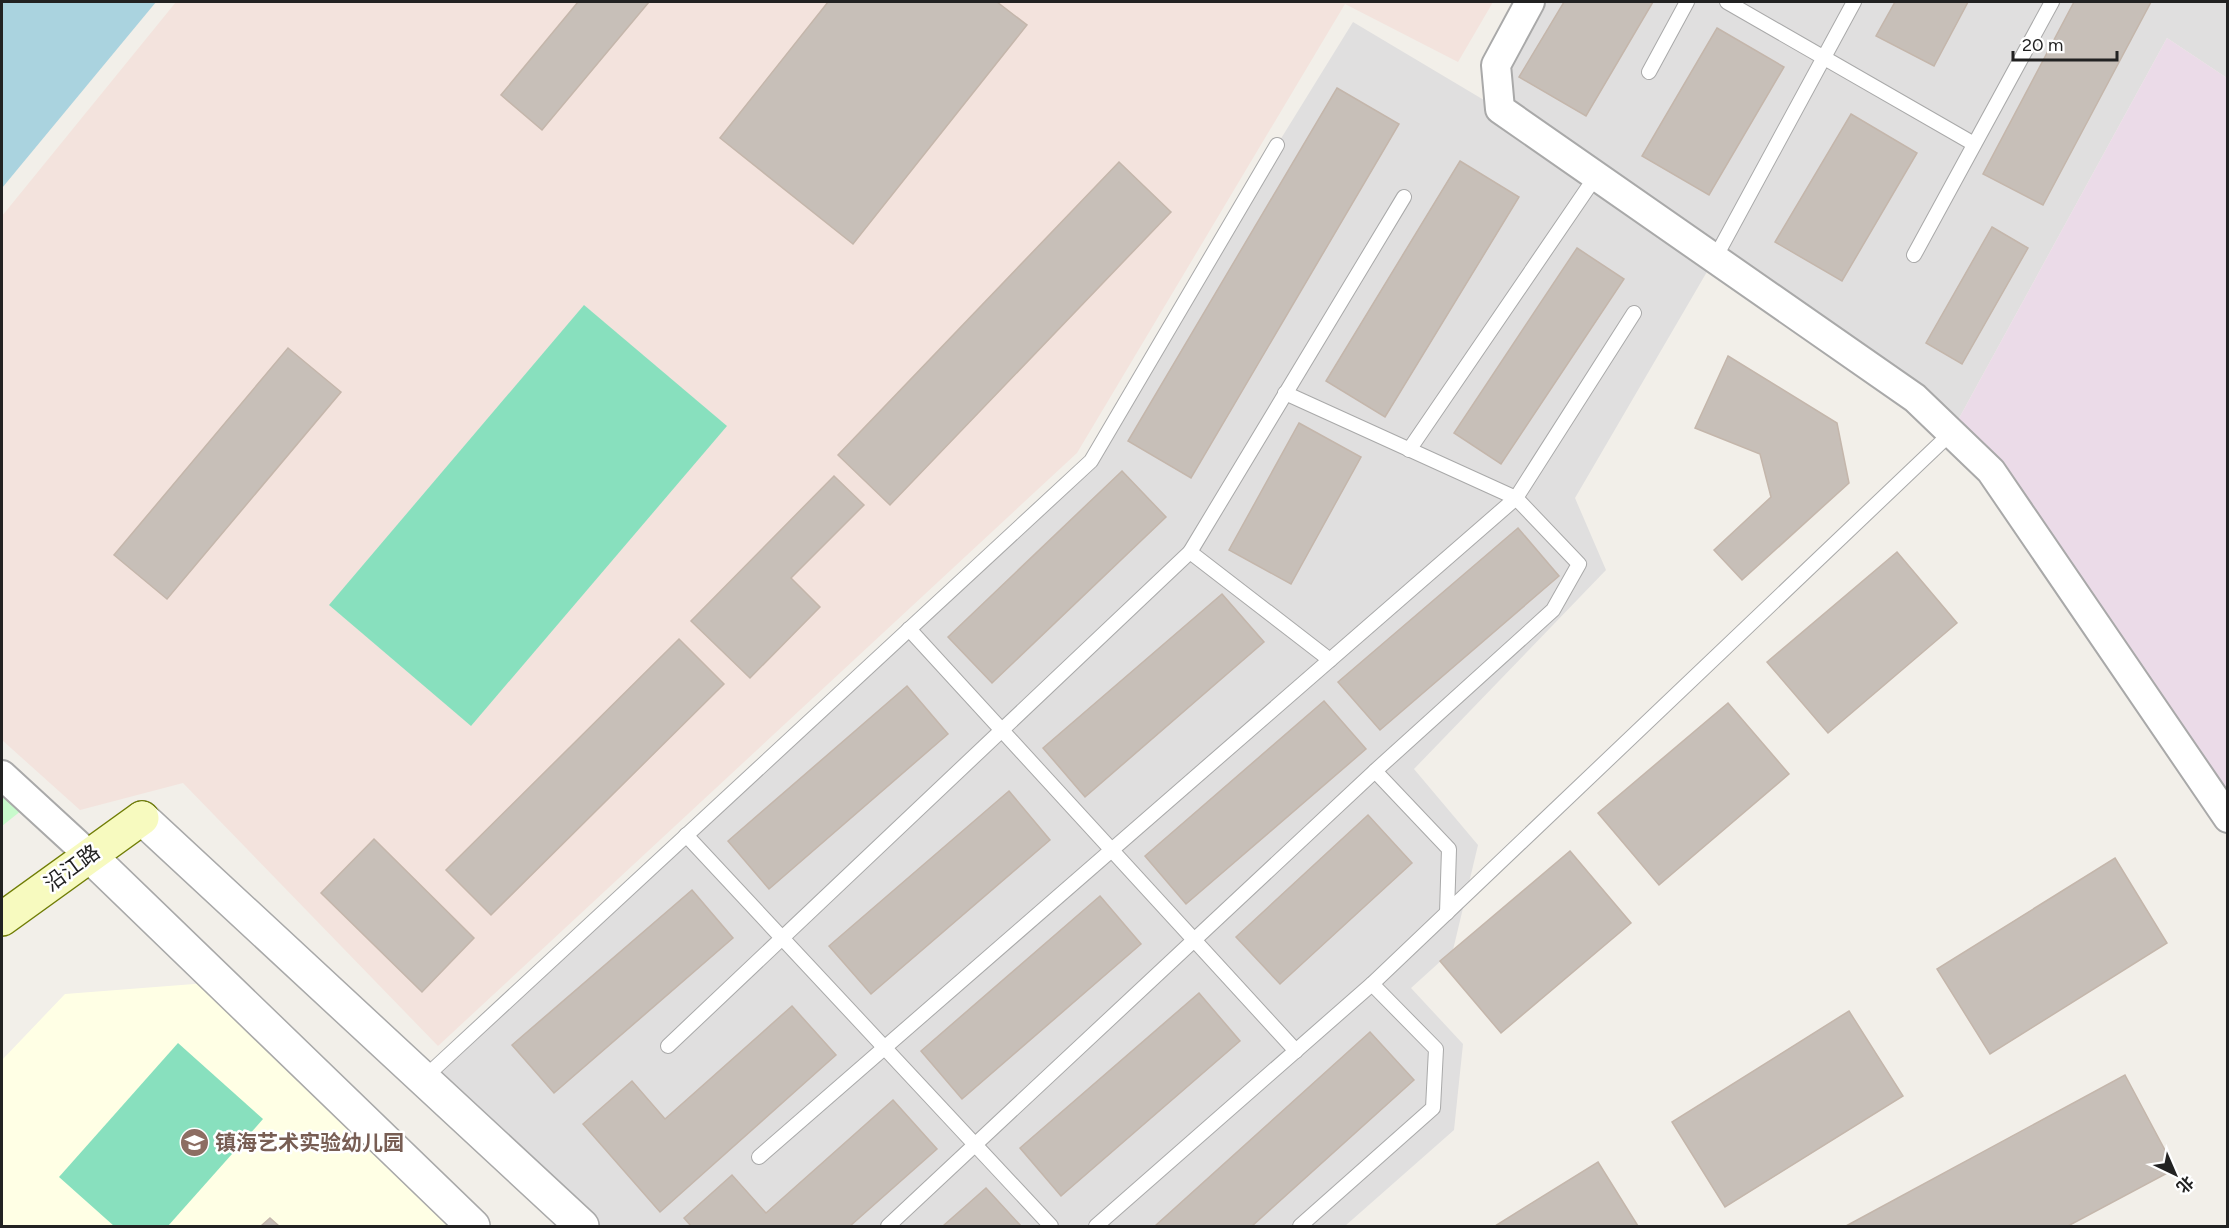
<svg xmlns="http://www.w3.org/2000/svg" width="2229" height="1228" font-family="Figtree,'Noto Sans SC',sans-serif">
	<style>
		.residential { fill: #e0dfdf }
		.industrial { fill: #ebdbe8 }
		.education { fill: #ffffe5 }
		.military { fill: #f3e3dd }
		.park { fill: #c8facc }
		.pitch { fill: #88e0be }
		.water { fill: #aad3df }
		.building { fill: #c7bfb8; stroke: #c4b6ab; stroke-width: 1.5 }
		.lines { fill: none; stroke-linecap: round; stroke-linejoin: round }
		.service-casing { stroke: #a9a9a9; stroke-width: 16 }
		.minor-casing { stroke: #a9a9a9; stroke-width: 32 }
		.tertiary-casing { stroke: #a9a9a9; stroke-width: 36 }
		.secondary-casing { stroke: #707d05; stroke-width: 36 }
		.service { stroke: #fff; stroke-width: 14 }
		.minor { stroke: #fff; stroke-width: 28 }
		.tertiary { stroke: #fff; stroke-width: 33 }
		.secondary { stroke: #f7fabf; stroke-width: 33 }
		.labels { text-anchor: middle; stroke-width: 5; stroke-linejoin: round; paint-order: stroke }
		.street-label { font-size: 21px; fill: #222; stroke: #fff }
		.education-label { font-size: 21px; font-weight: bold; fill: #785e54; stroke: #fff; text-anchor: start }
	</style>
	<rect width="100%" height="100%" fill="#f2efe9"/>
	<!-- residential -->
	<path class="residential" d="M1530,2H2227V78L2167,38L1951,433L1715,258L1575,498L1606,570L1414,769L1478,845L1453,950L1411,988L1463,1044L1454,1130L1345,1226H582L423,1079L1091,461L1277,145L1353,22L1499,109L1496,65Z"/>
	<!-- industrial -->
	<path class="industrial" d="M2167,38L2227,78V818L1951,433Z"/>
	<!-- education -->
	<path class="education" d="M220,982L473,1226H2V1060L65,994Z"/>
	<!-- military -->
	<path class="military" d="M176,2H1493L1458,62L1345,4L1077,453L438,1046L183,783L80,810L2,740V216Z"/>
	<!-- park -->
	<path class="park" d="M2,775L32,802L2,826Z"/>
	<!-- pitch -->
	<g class="pitch">
		<path d="M584,305L727,426L471,726L329,605Z"/>
		<path d="M178,1043L263,1119L168,1226H114L59,1177Z"/>
	</g>
	<!-- water -->
	<path class="water" d="M2,2H156L2,188Z"/>
	<!-- building -->
	<g class="building">
		<path d="M578,2H649L542,130L501,95Z"/>
		<path d="M828,2H997L1027,25L853,244L720,138Z"/>
		<path d="M1564,2H1653L1586,116L1519,77Z"/>
		<path d="M1895,2H1968L1934,66L1876,36Z"/>
		<path d="M2074,2H2151L2043,205L1983,174Z"/>
		<path d="M1717,28L1784,67L1709,195L1642,156Z"/>
		<path d="M1337,88L1399,124L1191,478L1128,441Z"/>
		<path d="M1851,114L1917,153L1842,281L1775,242Z"/>
		<path d="M1460,161L1519,197L1385,417L1326,381Z"/>
		<path d="M1119,162L1171,212L890,505L838,455Z"/>
		<path d="M1992,227L2028,248L1962,364L1926,343Z"/>
		<path d="M1577,248L1624,279L1501,464L1454,433Z"/>
		<path d="M288,348L341,392L167,599L114,555Z"/>
		<path d="M1728,356L1837,423L1849,483L1742,580L1714,550L1771,497L1760,454L1695,428Z"/>
		<path d="M1299,423L1361,457L1291,584L1229,550Z"/>
		<path d="M1122,471L1166,517L992,683L948,637Z"/>
		<path d="M834,476L864,505L791,578L820,607L750,678L691,621Z"/>
		<path d="M1518,528L1559,576L1380,730L1338,682Z"/>
		<path d="M1897,552L1957,623L1828,733L1767,662Z"/>
		<path d="M1222,594L1264,642L1085,797L1043,748Z"/>
		<path d="M679,639L724,684L491,915L446,870Z"/>
		<path d="M907,686L948,734L769,889L728,841Z"/>
		<path d="M1324,701L1366,749L1186,904L1145,856Z"/>
		<path d="M1728,703L1789,774L1659,885L1598,813Z"/>
		<path d="M1009,791L1050,840L871,994L829,946Z"/>
		<path d="M1368,815L1412,863L1280,984L1236,937Z"/>
		<path d="M374,839L474,938L422,992L321,893Z"/>
		<path d="M1570,851L1631,923L1501,1033L1440,961Z"/>
		<path d="M2115,858L2167,943L1990,1054L1937,969Z"/>
		<path d="M692,890L733,938L554,1093L512,1045Z"/>
		<path d="M1100,896L1141,944L962,1099L921,1051Z"/>
		<path d="M1199,993L1240,1041L1061,1196L1020,1148Z"/>
		<path d="M792,1006L836,1055L660,1212L583,1124L632,1081L665,1119Z"/>
		<path d="M1849,1011L1903,1096L1725,1207L1672,1122Z"/>
		<path d="M1370,1032L1414,1080L1252,1226H1155Z"/>
		<path d="M2125,1075L2175,1169L2068,1226H1846Z"/>
		<path d="M893,1100L937,1149L850,1226H691L684,1218L732,1175L766,1213Z"/>
		<path d="M1598,1162L1638,1226H1495Z"/>
		<path d="M986,1188L1021,1226H943Z"/>
		<path d="M270,1218L279,1226H261Z"/>
	</g>
	<g class="lines">
		<defs>
			<g id="service">
				<path d="M1727,2L1974,144"/>
				<path d="M1649,72L1687,2"/>
				<path d="M1914,255L2052,2"/>
				<path d="M1715,258L1854,2"/>
				<path d="M1409,450L1596,176"/>
				<path d="M1190,552L1330,660"/>
				<path d="M909,629L1296,1051"/>
				<path d="M1375,771L1449,849L1447,913"/>
				<path d="M686,835L1051,1226"/>
				<path d="M668,1046L1190,552L1404,197"/>
				<path d="M423,1079L1091,461L1277,145"/>
				<path d="M759,1157L1516,498L1634,313"/>
				<path d="M888,1226L1375,771L1553,610L1579,564L1516,498L1285,393"/>
				<path d="M1096,1226L1372,984L1951,433"/>
				<path d="M1300,1226L1433,1108L1436,1049L1372,984"/>
			</g>
			<g id="minor">
				<path d="M1530,2L1496,65L1500,109L1915,398L1991,471L2228,818"/>
				<path d="M2,775L89,855"/>
			</g>
			<g id="tertiary">
				<path d="M142,818L582,1226"/>
				<path d="M89,855L473,1226"/>
			</g>
			<path id="secondary" d="M2,919L142,818"/>
		</defs>
		<!-- service casing -->
		<use href="#service" class="service-casing"/>
		<!-- minor casing -->
		<use href="#minor" class="minor-casing"/>
		<!-- tertiary casing -->
		<use href="#tertiary" class="tertiary-casing"/>
		<!-- secondary casing -->
		<use href="#secondary" class="secondary-casing"/>
		<!-- service -->
		<use href="#service" class="service"/>
		<!-- minor -->
		<use href="#minor" class="minor"/>
		<!-- tertiary -->
		<use href="#tertiary" class="tertiary"/>
		<!-- secondary -->
		<use href="#secondary" class="secondary"/>
	</g>
	<!-- icons -->
	<defs>
		<symbol id="school-disc" viewBox="-11 -11 22 22"><circle r="9.5" fill="#8d6e63" stroke="#fff"/><path d="M0-5L7-2L0 1L-7-2ZM-4 1L0 2.5L4 1V4Q0 6-4 4Z" fill="#fff"/></symbol>
	</defs>
	<g fill-rule="evenodd">
		<use href="#school-disc" x="178" y="1126" width="33" height="33"/>
	</g>
	<g class="labels">
		<!-- street labels -->
		<g class="street-label">
			<text transform="translate(72 868) rotate(-36)" y="7">沿江路</text>
		</g>
		<!-- education labels -->
		<g class="education-label">
			<text x="215" y="1150">镇海艺术实验幼儿园</text>
		</g>
	</g>
	<!-- border -->
	<rect width="2229" height="1228" fill="none" stroke="#222222" stroke-width="6"/>
	<!-- north arrow -->
	<g transform="translate(2175 1174) rotate(136)" stroke="#ffffff" stroke-width="4.5" paint-order="stroke">
	<path d="M0-4.5L10 22L0 15L-10 22Z" fill="#222222"/>
	<text y="-9" font-size="16" font-weight="bold" text-anchor="middle" fill="#222222">北</text>
	</g>
	<!-- scale -->
	<path d="M2013 51v9h104v-9" fill="none" stroke="#222222" stroke-width="3"/>
	<text x="2022" y="51" font-size="18" fill="#222222" stroke="#ffffff" stroke-width="4.5" paint-order="stroke">20 m</text>
</svg>
